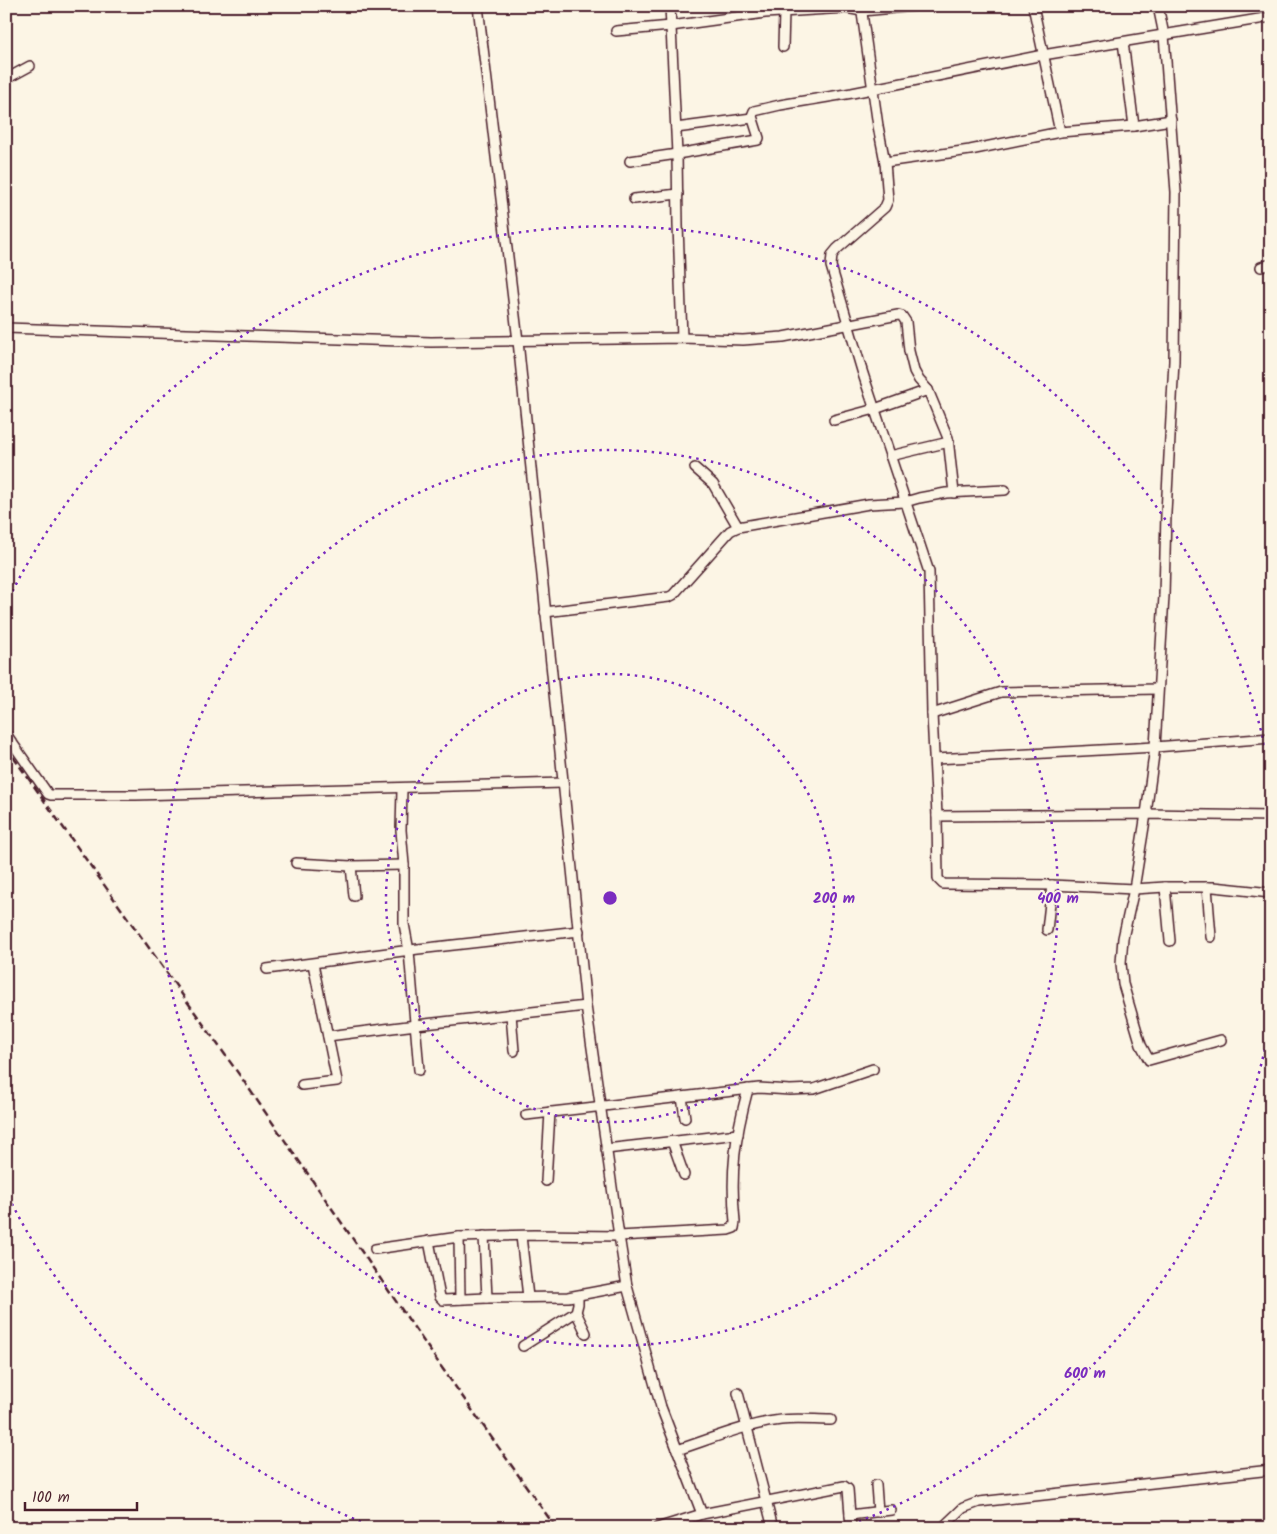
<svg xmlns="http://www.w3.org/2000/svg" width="1277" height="1534" font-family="Kalam,sans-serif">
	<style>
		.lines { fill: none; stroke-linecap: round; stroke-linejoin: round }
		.minor-casing { stroke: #4a1f2b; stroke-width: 12 }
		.minor { stroke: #fcf5e5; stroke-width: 9 }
		.rail { stroke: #4a1f2b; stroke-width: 2.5; stroke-dasharray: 8 4; stroke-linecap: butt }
		.ring { fill: none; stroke: #7b2cbf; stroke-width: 2.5; stroke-dasharray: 2.5 5 }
		.centre { fill: #7b2cbf; stroke: #fcf5e5; stroke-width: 2.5 }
		.ring-label { font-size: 15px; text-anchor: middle; font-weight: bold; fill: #7b2cbf; stroke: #fcf5e5; stroke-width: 4; stroke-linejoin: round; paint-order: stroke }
	</style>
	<rect width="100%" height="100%" fill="#fcf5e5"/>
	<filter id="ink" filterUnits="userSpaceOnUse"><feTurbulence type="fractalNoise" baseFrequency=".02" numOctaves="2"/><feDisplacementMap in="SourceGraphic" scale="10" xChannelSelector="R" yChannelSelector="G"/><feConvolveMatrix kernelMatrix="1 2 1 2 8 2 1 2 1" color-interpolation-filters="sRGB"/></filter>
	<g filter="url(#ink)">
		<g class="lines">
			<defs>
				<g id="minor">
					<path d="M478,6L518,341L586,1006L619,1236L627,1286L661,1407L702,1514"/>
					<path d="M670,6L677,154L678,225L682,338"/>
					<path d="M861,6L878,126L885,162L888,200L885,207L837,249L832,255L831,266L863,374L929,572L932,714L937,816L938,879L943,884L1052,885L1134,889L1165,887H1214L1271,893"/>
					<path d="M1033,6L1060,132"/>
					<path d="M1158,6L1164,35L1176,192L1174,361L1166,513L1164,596L1155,747L1146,814L1134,889L1123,938L1121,963L1123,984L1141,1045L1149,1060L1221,1040"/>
					<path d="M6,19L7,20"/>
					<path d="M616,31L671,26L765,13L846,8L862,11L916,6"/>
					<path d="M1123,42L1134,126"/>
					<path d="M783,47L784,12"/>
					<path d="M6,79L30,66"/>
					<path d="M676,128L752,118"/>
					<path d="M630,161L677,154L758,140L759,138L752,116L754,111L780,105L852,93L1043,55L1271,17"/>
					<path d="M885,162L970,150L1060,132L1134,126L1171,120"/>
					<path d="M634,199L678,194"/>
					<path d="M1261,267L1271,264"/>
					<path d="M6,328L431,342L682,338L743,340L783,337L898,315L902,316L906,322L909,351L914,371L919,380L928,390L948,438L954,493"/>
					<path d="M834,420L875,409L928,390"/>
					<path d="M890,456L949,442"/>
					<path d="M695,468L713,484L738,527L869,504L905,502L919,498L946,493L1005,490"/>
					<path d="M545,612L669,597L673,595L730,531L738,527"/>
					<path d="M932,714L1001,692L1158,689"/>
					<path d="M6,734L48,794L51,795H136L563,783"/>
					<path d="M935,759L1155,747L1271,738"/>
					<path d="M402,789L401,830L404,865V924L409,951L419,1070"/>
					<path d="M937,816L1146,814L1271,816"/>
					<path d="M296,863L351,866L404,865"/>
					<path d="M351,866L354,896"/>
					<path d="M1165,887L1170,941"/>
					<path d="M1207,887L1211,937"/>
					<path d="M1047,930L1052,885"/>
					<path d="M267,969L418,949L579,931"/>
					<path d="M511,1014L514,1051"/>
					<path d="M328,1036L416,1025L586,1006"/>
					<path d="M302,1085L337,1081L313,964"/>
					<path d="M682,1097L685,1118"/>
					<path d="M526,1115L759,1088L790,1090L814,1089L873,1069"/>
					<path d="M672,1141L684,1175"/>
					<path d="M606,1149L738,1134"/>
					<path d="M546,1181L550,1112"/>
					<path d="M484,1236L487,1298"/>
					<path d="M521,1236L528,1297"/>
					<path d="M459,1237L460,1299"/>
					<path d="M429,1241L440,1297L443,1300L487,1298L568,1297L627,1286"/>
					<path d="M375,1249L459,1237L534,1235L619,1236L728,1230L734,1228L735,1222C730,1172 735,1138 748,1089"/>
					<path d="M576,1312L586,1333"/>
					<path d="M523,1346L576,1312L578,1304V1296"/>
					<path d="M738,1393L773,1528"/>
					<path d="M677,1450C711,1439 746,1424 781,1420C797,1418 815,1420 831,1420"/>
					<path d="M876,1485L878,1512"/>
					<path d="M850,1515L891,1510"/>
					<path d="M657,1528L702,1514L844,1486L848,1489L851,1528"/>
					<path d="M942,1528L963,1508L979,1502L1271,1470"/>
				</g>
			</defs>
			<!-- minor casing -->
			<use href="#minor" class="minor-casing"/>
			<!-- minor -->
			<use href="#minor" class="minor"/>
			<!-- rail -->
			<path class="rail" d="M6,747L243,1080L440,1365L556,1528"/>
		</g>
	</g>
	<!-- distance rings -->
	<g class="ring">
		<circle cx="610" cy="898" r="224"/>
		<circle cx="610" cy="898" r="448"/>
		<path d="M1271 1020A672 672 0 0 1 845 1527M375 1527A672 672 0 0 1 9 1198M9 598A672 672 0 0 1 1271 776"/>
	</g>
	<circle cx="610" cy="898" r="8" class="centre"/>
	<g class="ring-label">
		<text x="834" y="903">200 m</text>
		<text x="1058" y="903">400 m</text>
		<text x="1085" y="1378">600 m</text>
	</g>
	<!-- margin -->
	<rect width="1277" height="1534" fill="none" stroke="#fcf5e5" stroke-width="25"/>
	<rect x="12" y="12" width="1252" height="1509" fill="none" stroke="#4a1f2b" stroke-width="2" filter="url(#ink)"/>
	<!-- scale -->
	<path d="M25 1502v8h112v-8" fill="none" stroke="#4a1f2b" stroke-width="2.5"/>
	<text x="32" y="1502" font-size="15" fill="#4a1f2b" stroke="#fcf5e5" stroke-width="4" paint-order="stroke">100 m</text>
</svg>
